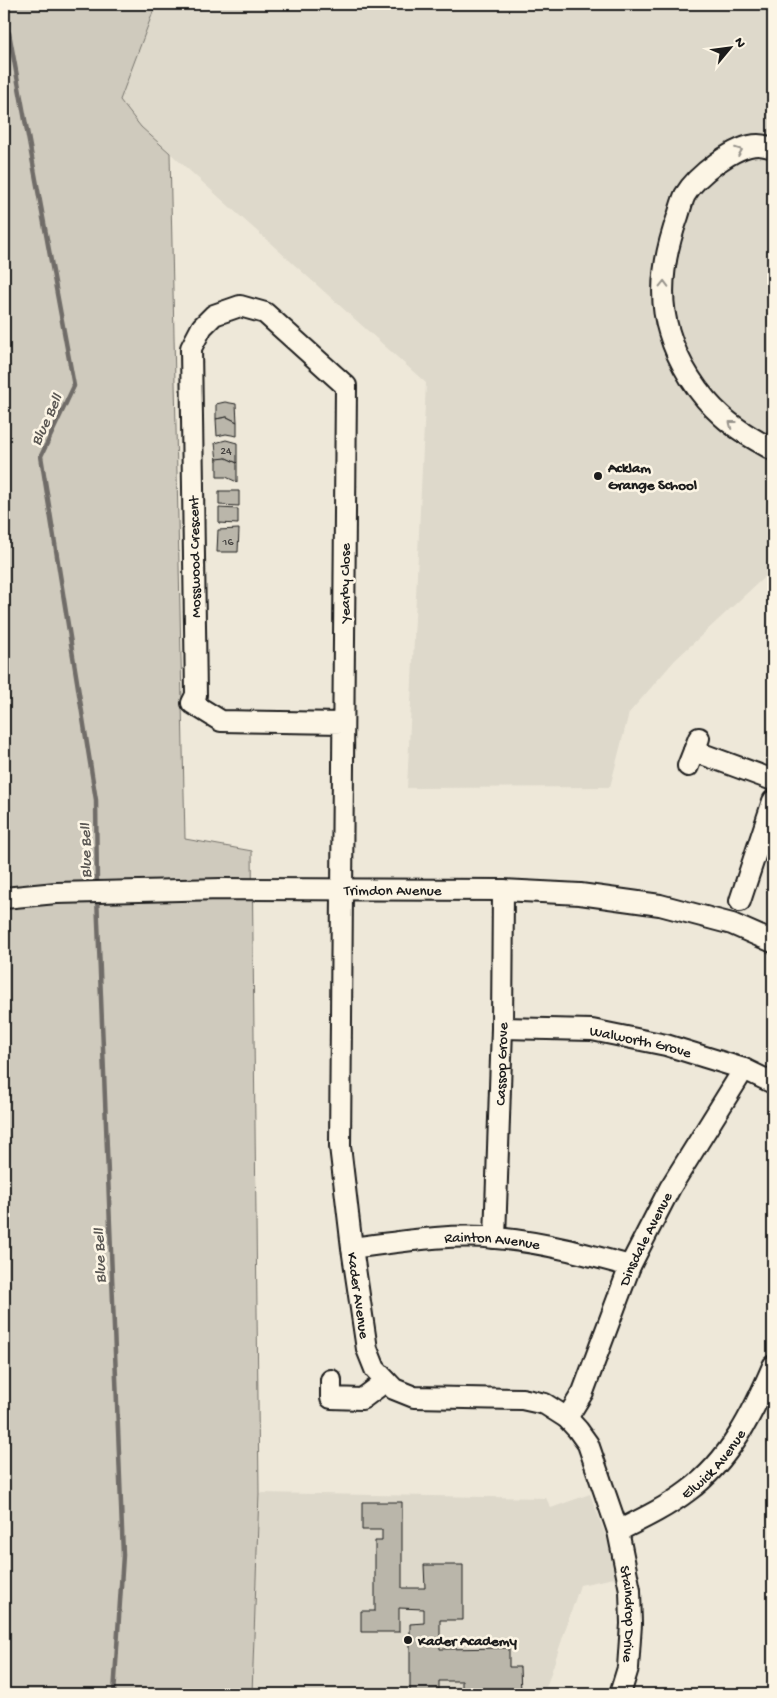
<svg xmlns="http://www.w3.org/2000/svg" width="777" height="1698" font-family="'Gochi Hand',sans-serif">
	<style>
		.built { fill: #ded9cb }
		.green { fill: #cfcabd; stroke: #76736c }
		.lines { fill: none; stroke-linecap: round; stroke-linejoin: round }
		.stream { stroke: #6f6c67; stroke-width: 4.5 }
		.building { fill: #bab6aa; stroke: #1c1c1c }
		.minor-casing { stroke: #1c1c1c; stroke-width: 24 }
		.minor { stroke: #fcf5e5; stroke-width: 20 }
		.oneway { stroke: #97938b }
		.poi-dot { fill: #1c1c1c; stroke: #fcf5e5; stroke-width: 2 }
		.labels { text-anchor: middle; stroke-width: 5; stroke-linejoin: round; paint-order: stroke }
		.number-label { font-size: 12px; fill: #444240 }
		.poi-label { font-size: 15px; font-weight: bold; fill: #1c1c1c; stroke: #fcf5e5; text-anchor: start }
		.street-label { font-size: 15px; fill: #1c1c1c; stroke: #fcf5e5 }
		.water-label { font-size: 16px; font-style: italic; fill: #5b5854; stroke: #fcf5e5 }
	</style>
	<rect width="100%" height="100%" fill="#eee8d9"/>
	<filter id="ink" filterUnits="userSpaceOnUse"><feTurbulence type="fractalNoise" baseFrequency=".02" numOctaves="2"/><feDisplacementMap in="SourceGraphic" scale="10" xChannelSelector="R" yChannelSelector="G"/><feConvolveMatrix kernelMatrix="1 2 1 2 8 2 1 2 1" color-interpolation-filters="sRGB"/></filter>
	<g filter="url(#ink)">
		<!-- built -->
		<g class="built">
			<path d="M156,4H773V569L675,660L629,713L610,787L407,788L426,383L141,127L120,100Z"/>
			<path d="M259,1493L546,1498L551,1508L590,1494L609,1544L619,1577L580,1585L544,1694H252Z"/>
		</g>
		<!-- green -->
		<path class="green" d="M4,4H156L120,100L141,127L170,153L185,839L252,851L259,1493L252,1694H4Z"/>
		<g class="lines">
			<!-- stream -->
			<g class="stream">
				<path d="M4,26L9,33L74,386L41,456L96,800L97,886"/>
				<path d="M97,896L123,1555L114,1694"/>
			</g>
		</g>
		<!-- building -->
		<g class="building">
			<path d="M225,402L236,404L237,422L227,417L216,419V404Z"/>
			<path d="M227,417L237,422V436L226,434L217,436L216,419Z"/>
			<path d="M226,440L237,443V463L226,458L217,461L215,443Z"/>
			<path d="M226,458L237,463V482L226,477H217V459Z"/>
			<path d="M219,491H239V506L219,505Z"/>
			<path d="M219,508L238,509V524L219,523Z"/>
			<path d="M239,529L238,552H217L218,530Z"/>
			<path d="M362,1502H402V1588H425L424,1565H463V1620H440V1649L509,1648V1667H520L521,1694H462V1681H439V1694H410V1624L424,1623V1609L399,1608V1632H361V1611H375V1541H382V1530H362Z"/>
		</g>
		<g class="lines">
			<defs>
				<g id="minor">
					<path d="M773,148C769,147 763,145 758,145C735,145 696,176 685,195C682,201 680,210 678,216C665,252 657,294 669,332C678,363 698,395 723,417C738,431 756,440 773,450"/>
					<path id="s1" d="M343,723L221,721L192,703L196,695L191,348L202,327L214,315L240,306L265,313L346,386L340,1146L352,1248L367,1349L375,1369L394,1389L414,1397L522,1399L545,1404L567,1418L578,1430L588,1444L618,1531L630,1590L631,1624L628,1668L620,1694"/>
					<path d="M694,751L773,780"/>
					<path d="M688,766L699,738"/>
					<path id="s2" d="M4,898L56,893L222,889L503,890L580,894L660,905L732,924L773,942"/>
					<path d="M740,901L773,801"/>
					<path id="s3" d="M502,1028L592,1030L666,1045L744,1069L773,1083"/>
					<path id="s4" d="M495,1238L502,1028L503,890"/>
					<path id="s5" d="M352,1248C399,1242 449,1233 496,1238C542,1242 586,1254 630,1266"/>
					<path d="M331,1380V1398L362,1399L386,1381"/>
					<path id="s6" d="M567,1418L583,1392L630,1266L670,1188L744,1069"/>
					<path id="s7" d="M618,1531C642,1519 667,1507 688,1491C730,1460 753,1413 773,1366"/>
				</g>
			</defs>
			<!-- minor casing -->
			<use href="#minor" class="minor-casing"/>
			<!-- minor -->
			<use href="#minor" class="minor"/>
		</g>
		<!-- one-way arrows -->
		<defs><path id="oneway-chevron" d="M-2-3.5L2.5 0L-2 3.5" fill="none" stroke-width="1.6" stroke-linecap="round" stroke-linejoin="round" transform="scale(1.25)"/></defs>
		<g class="oneway">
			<use href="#oneway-chevron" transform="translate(739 151) rotate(-21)"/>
			<use href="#oneway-chevron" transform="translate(664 284) rotate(-89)"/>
			<use href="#oneway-chevron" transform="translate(732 424) rotate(-142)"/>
		</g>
	</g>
	<!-- markers -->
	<g class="poi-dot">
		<circle cx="598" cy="476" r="5"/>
		<circle cx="408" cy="1640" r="5"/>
	</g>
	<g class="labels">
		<!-- number labels -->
		<g class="number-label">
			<text x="226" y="454">24</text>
			<text x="228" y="545">16</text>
		</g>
		<!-- poi labels -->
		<g class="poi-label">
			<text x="608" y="472">Acklam<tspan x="608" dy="17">Grange School</tspan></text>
			<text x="418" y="1645">Kader Academy</text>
		</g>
		<!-- street labels -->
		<g class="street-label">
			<text transform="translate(194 557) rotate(-91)" y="5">Mosswood Crescent</text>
			<text transform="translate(344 583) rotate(-90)" y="5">Yearby Close</text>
			<text dy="5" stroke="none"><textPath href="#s2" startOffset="389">Trimdon Avenue</textPath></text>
			<text dy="5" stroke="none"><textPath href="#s3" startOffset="140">Walworth Grove</textPath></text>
			<text dy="5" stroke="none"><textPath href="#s4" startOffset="174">Cassop Grove</textPath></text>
			<text dy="5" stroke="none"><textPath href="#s6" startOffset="196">Dinsdale Avenue</textPath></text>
			<text dy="5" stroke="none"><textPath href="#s5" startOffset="141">Rainton Avenue</textPath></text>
			<text dy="5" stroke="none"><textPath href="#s1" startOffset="1626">Kader Avenue</textPath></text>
			<text dy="5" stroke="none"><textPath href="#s7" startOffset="118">Elwick Avenue</textPath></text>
			<text dy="5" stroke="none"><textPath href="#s1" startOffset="2118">Staindrop Drive</textPath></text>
		</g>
		<!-- water labels -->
		<g class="water-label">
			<text transform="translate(45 419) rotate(-65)" y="6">Blue Bell</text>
			<text transform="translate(84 851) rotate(-91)" y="6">Blue Bell</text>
			<text transform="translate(98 1256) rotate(-92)" y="6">Blue Bell</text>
		</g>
	</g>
	<!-- margin -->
	<rect width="777" height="1698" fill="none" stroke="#fcf5e5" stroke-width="20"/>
	<rect x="10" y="10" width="757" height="1678" fill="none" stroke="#1c1c1c" stroke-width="2" filter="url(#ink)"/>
	<!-- north arrow -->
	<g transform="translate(730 48) rotate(61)" stroke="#fcf5e5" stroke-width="4" paint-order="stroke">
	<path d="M0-4L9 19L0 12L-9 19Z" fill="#1c1c1c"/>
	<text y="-8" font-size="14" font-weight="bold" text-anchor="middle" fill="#1c1c1c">N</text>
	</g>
</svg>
